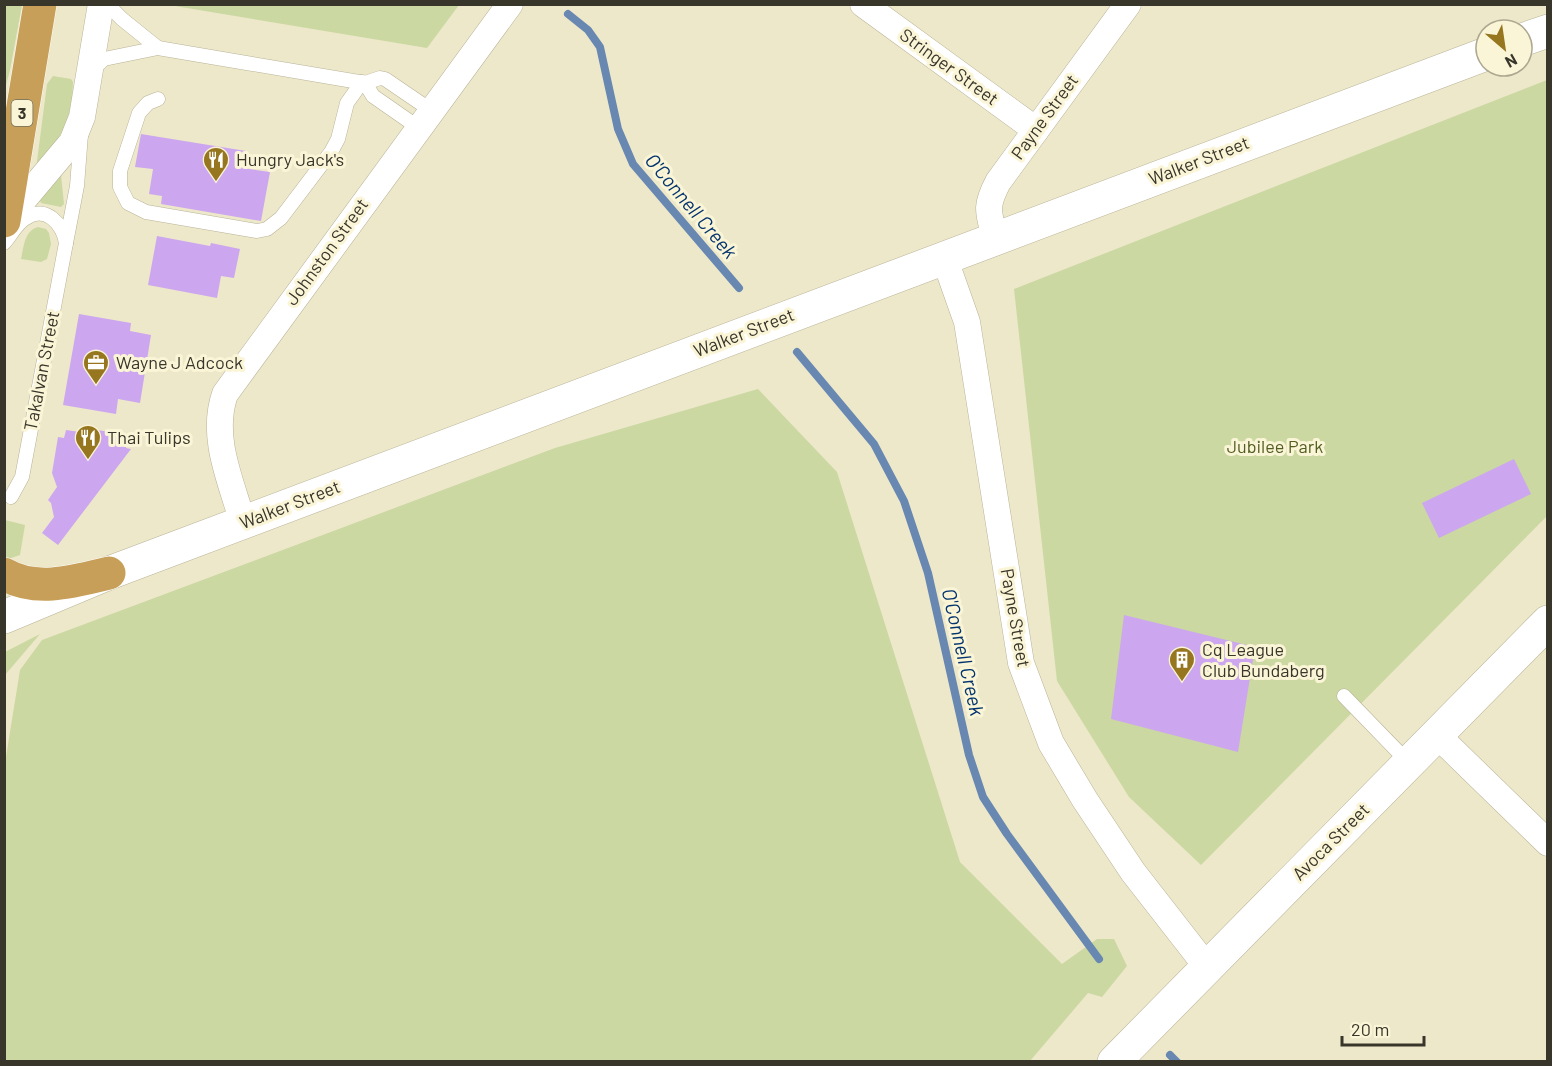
<svg xmlns="http://www.w3.org/2000/svg" width="1552" height="1066" font-family="Barlow,sans-serif">
	<style>
		.green { fill: #cbd8a2 }
		.lines { fill: none; stroke-linecap: round; stroke-linejoin: round }
		.stream { stroke: #6888b2; stroke-width: 8 }
		.building { fill: #cca7ef }
		.service-casing { stroke: #b9b397; stroke-width: 15 }
		.minor-casing { stroke: #b9b397; stroke-width: 27 }
		.tertiary-casing { stroke: #b9b397; stroke-width: 34 }
		.trunk-casing { stroke: #fff; stroke-width: 34 }
		.service { stroke: #fff; stroke-width: 14 }
		.minor { stroke: #fff; stroke-width: 26 }
		.tertiary { stroke: #fff; stroke-width: 33 }
		.trunk { stroke: #c79f58; stroke-width: 33 }
		.labels { text-anchor: middle; stroke-width: 6; stroke-linejoin: round; paint-order: stroke }
		.shield { fill: #fbf5d7; stroke: #726f5e; stroke-width: 1.5 }
		.shield-label { font-size: 16px; font-weight: bold; fill: #38352a }
		.street-label { font-size: 18px; fill: #38352a; stroke: #fbf5d7 }
		.poi-label { font-size: 18px; fill: #38352a; stroke: #fbf5d7; text-anchor: start }
		.park-label { font-size: 18px; fill: #525d23; stroke: #fbf5d7 }
		.water-label { font-size: 20px; font-style: italic; fill: #03346d; stroke: #fbf5d7 }
	</style>
	<rect width="100%" height="100%" fill="#ede8ca"/>
	<!-- green -->
	<g class="green">
		<path d="M5,4L22,5L10,70L5,89Z"/>
		<path d="M169,5L459,4V5L427,48Z"/>
		<path d="M53,76L71,79L73,82C72,124 60,137 36,169L47,84Z"/>
		<path d="M1547,80V516L1201,865L1129,797L1057,681L1014,289Z"/>
		<path d="M61,175L64,204L61,207L41,203L40,200Z"/>
		<path d="M38,227L46,229L49,233L51,244L47,259L41,262L21,259C24,247 24,231 38,227Z"/>
		<path d="M758,389L837,472L960,862L1062,964L1097,939H1114L1127,966L1102,997L1088,993L1030,1061H5V763L20,670L42,640L555,448Z"/>
		<path d="M5,520L25,525L20,555L8,559L5,557Z"/>
		<path d="M40,634L5,675V652Z"/>
	</g>
	<g class="lines">
		<!-- stream -->
		<g class="stream">
			<path d="M568,14L588,30L600,47L618,129L633,164L739,288"/>
			<path d="M797,352L874,444L904,501L928,573L969,755L983,797L1007,834L1099,959"/>
			<path d="M1170,1055L1177,1062"/>
		</g>
	</g>
	<!-- building -->
	<g class="building">
		<path d="M141,134L246,151L243,168L270,172L261,221L161,204L162,196L149,194L153,169L135,167Z"/>
		<path d="M157,236L210,246L211,243L240,249L234,278L221,276L217,298L148,285Z"/>
		<path d="M79,314L131,323L130,331L151,335L140,403L118,399L116,414L63,405Z"/>
		<path d="M66,430L94,434L96,430L127,434L126,448L131,449L58,545L42,533L54,517L51,503L48,500L57,487L52,473L58,437L64,438Z"/>
		<path d="M1514,459L1531,494L1439,538L1422,503Z"/>
		<path d="M1124,615L1255,647L1238,752L1111,719Z"/>
	</g>
	<g class="lines">
		<defs>
			<g id="service">
				<path d="M158,48L365,83L380,78L385,79L432,111"/>
				<path d="M92,70L104,59L158,48L122,19L107,4"/>
				<path d="M365,83L373,96L419,128"/>
				<path d="M158,99L148,103L139,113L120,171V187L128,203L146,212L257,231L267,229L281,218L331,152L338,139L347,103L362,82"/>
				<path d="M4,243C11,235 17,223 26,218C46,204 63,225 66,243L77,186L81,134"/>
				<path d="M11,497L22,477L66,243"/>
				<path d="M1344,696L1409,763"/>
			</g>
			<g id="minor">
				<path d="M863,4L1036,130"/>
				<path d="M4,223L72,142L82,117L101,4"/>
				<path d="M995,238C988,211 985,207 998,182L1128,4"/>
				<path d="M944,257L967,322L1021,663L1051,743L1085,800L1133,872L1207,967"/>
				<path d="M243,523C231,481 210,437 225,394L510,4"/>
				<path d="M1437,735L1548,843"/>
			</g>
			<g id="tertiary">
				<path d="M1522,40L1548,31"/>
				<path d="M4,617L109,573L1486,54"/>
				<path d="M1114,1062L1548,622"/>
			</g>
			<g id="trunk">
				<path d="M4,221L40,4"/>
				<path d="M4,574C36,593 76,581 109,573"/>
			</g>
		</defs>
		<!-- service casing -->
		<use href="#service" class="service-casing"/>
		<!-- minor casing -->
		<use href="#minor" class="minor-casing"/>
		<!-- tertiary casing -->
		<use href="#tertiary" class="tertiary-casing"/>
		<!-- trunk casing -->
		<use href="#trunk" class="trunk-casing"/>
		<!-- service -->
		<use href="#service" class="service"/>
		<!-- minor -->
		<use href="#minor" class="minor"/>
		<!-- tertiary -->
		<use href="#tertiary" class="tertiary"/>
		<!-- trunk -->
		<use href="#trunk" class="trunk"/>
	</g>
	<!-- icons -->
	<defs>
		<symbol id="restaurant-pin" viewBox="-11 -11 22 30"><path d="M0 17L-7.5 6A9.5 9.5 0 1 1 7.5 6Z" fill="#96761e" stroke="#fbf5d7"/><path d="M-5-6h1v4h1v-4h1v4h1v-4h1v5L-1.5 .5V6h-2V.5L-5-1ZM5-6V6H3V1.5H1.5Q1.5-4 5-6Z" fill="#fff"/></symbol>
		<symbol id="office-pin" viewBox="-11 -11 22 30"><path d="M0 17L-7.5 6A9.5 9.5 0 1 1 7.5 6Z" fill="#96761e" stroke="#fbf5d7"/><path d="M-6-3h4V-5.5h4V-3h4V5H-6ZM-1-4.5V-3h2v-1.5ZM-6 0V1H6V0Z" fill="#fff"/></symbol>
		<symbol id="building-pin" viewBox="-11 -11 22 30"><path d="M0 17L-7.5 6A9.5 9.5 0 1 1 7.5 6Z" fill="#96761e" stroke="#fbf5d7"/><path d="M-4-6H4V6H1V3H-1V6H-4ZM-2.5-4.3h1.7v1.8h-1.7ZM.8-4.3h1.7v1.8H.8ZM-2.5-1h1.7V.8h-1.7ZM.8-1h1.7V.8H.8Z" fill="#fff"/></symbol>
	</defs>
	<g fill-rule="evenodd">
		<use href="#restaurant-pin" x="201" y="145" width="30" height="40"/>
		<use href="#office-pin" x="81" y="348" width="30" height="40"/>
		<use href="#restaurant-pin" x="73" y="423" width="30" height="40"/>
		<use href="#building-pin" x="1167" y="645" width="30" height="40"/>
	</g>
	<g class="labels">
		<!-- shield labels -->
		<rect class="shield" x="11.5" y="100" width="21" height="26" rx="4.5"/>
		<g class="shield-label">
			<text x="22" y="119">3</text>
		</g>
		<!-- street labels -->
		<g class="street-label">
			<text transform="translate(949 67) rotate(36)" y="6">Stringer Street</text>
			<text transform="translate(1045 117) rotate(-54)" y="6">Payne Street</text>
			<text transform="translate(1199 161) rotate(-21)" y="6">Walker Street</text>
			<text transform="translate(327 252) rotate(-54)" y="6">Johnston Street</text>
			<text transform="translate(744 333) rotate(-21)" y="6">Walker Street</text>
			<text transform="translate(42 371) rotate(-79)" y="6">Takalvan Street</text>
			<text transform="translate(290 505) rotate(-21)" y="6">Walker Street</text>
			<text transform="translate(1015 618) rotate(80)" y="6">Payne Street</text>
			<text transform="translate(1331 842) rotate(-45)" y="6">Avoca Street</text>
		</g>
		<!-- poi labels -->
		<g class="poi-label">
			<text x="236" y="166">Hungry Jack's</text>
			<text x="116" y="369">Wayne J Adcock</text>
			<text x="107" y="444">Thai Tulips</text>
			<text x="1202" y="656">Cq League<tspan x="1202" dy="21">Club Bundaberg</tspan></text>
		</g>
		<!-- park labels -->
		<g class="park-label">
			<text x="1275" y="453">Jubilee Park</text>
		</g>
		<!-- water labels -->
		<g class="water-label">
			<text transform="translate(691 206) rotate(50)" y="7">O'Connell Creek</text>
			<text transform="translate(963 652) rotate(77)" y="7">O'Connell Creek</text>
		</g>
	</g>
	<!-- border -->
	<rect width="1552" height="1066" fill="none" stroke="#38352a" stroke-width="12"/>
	<!-- north arrow -->
	<g transform="translate(1504 48) rotate(151)"><circle r="28" fill="#fbf5d7" stroke="#ada892" stroke-width="1.5"/>
	<path d="M0-4.5L10 22L0 15L-10 22Z" fill="#96761e"/>
	<text y="-9" font-size="16" font-weight="bold" text-anchor="middle" fill="#38352a">N</text>
	</g>
	<!-- scale -->
	<path d="M1342 1036v9h82v-9" fill="none" stroke="#38352a" stroke-width="3"/>
	<text x="1351" y="1036" font-size="18" fill="#38352a" stroke="#fbf5d7" stroke-width="4.5" paint-order="stroke">20 m</text>
</svg>
